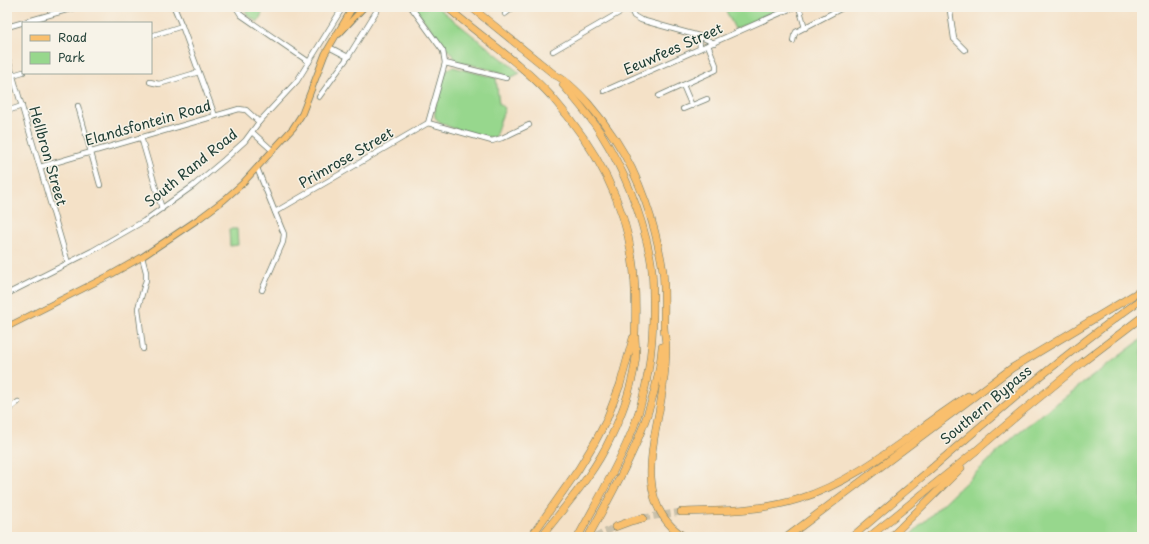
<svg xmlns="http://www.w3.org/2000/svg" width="1149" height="544" font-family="'Playpen Sans',sans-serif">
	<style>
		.green { fill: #97d78d; stroke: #5b8a60 }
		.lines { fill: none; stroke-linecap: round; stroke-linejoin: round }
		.highway-tunnel { stroke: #c9c0aa; stroke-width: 7; stroke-dasharray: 7 3.5; stroke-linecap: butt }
		.minor-casing { stroke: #6a7667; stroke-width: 6 }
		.major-casing { stroke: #6a7667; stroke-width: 7 }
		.highway-casing { stroke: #6a7667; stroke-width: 8 }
		.minor { stroke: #fff; stroke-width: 4.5 }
		.major { stroke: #f9bf6d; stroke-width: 5.5 }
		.highway { stroke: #f9bf6d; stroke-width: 7 }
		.labels { text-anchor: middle; stroke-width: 3; stroke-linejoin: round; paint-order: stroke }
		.street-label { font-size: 14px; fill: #1f3d34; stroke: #f7f3e8 }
	</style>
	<rect width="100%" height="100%" fill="#f7f3e8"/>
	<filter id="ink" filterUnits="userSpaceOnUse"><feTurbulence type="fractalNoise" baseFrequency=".025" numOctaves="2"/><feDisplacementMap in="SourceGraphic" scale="8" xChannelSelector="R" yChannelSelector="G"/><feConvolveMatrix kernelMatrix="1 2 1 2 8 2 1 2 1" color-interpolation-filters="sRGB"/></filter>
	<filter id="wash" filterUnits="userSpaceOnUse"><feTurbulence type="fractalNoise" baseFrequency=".012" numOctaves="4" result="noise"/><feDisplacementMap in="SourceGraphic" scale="16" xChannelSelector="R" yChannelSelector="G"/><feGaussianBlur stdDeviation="0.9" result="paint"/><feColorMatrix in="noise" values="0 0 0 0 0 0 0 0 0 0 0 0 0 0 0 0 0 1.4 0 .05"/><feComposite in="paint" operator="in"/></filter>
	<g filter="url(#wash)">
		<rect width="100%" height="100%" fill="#f4e1c7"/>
		<!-- green -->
		<g class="green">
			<path d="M244,7H265L258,22L248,16Z"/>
			<path d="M414,7H437L520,73L510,78L506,77L503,73L457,61L446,47L443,46Z"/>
			<path d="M724,7H783L735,29Z"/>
			<path d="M453,67L496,78L499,104L505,108C503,114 495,133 496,137C485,139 439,127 435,117C433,112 442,77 446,72C447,69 450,68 453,67Z"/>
			<path d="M229,229H237L238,245L230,246Z"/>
			<path d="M1142,339V537H908L1020,431Z"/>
		</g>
	</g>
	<g filter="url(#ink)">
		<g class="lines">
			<!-- highway-tunnel -->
			<g class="highway-tunnel">
				<path d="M643,518L681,512"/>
				<path d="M596,537L615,527"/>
			</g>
			<defs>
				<g id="minor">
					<path d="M174,7L182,26L215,116"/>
					<path d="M236,7L241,15L309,62"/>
					<path d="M630,7L634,16L641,20L699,36L714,43"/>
					<path d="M799,7L805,28"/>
					<path d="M953,7L950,11L954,39L965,50"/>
					<path d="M505,14L514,7"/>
					<path d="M7,27L77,7"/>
					<path d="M151,36L182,26"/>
					<path d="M699,36L700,48"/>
					<path d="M793,41L794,36L796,32L844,7"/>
					<path d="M329,47L348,57"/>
					<path d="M553,51L629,7"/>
					<path d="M7,56L68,263"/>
					<path d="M445,63L506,78"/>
					<path d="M13,75L23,72"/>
					<path d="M150,82L159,84L199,72"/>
					<path d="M683,85L692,106"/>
					<path d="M604,91L794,7"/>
					<path d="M659,96L716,70V65L708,45"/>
					<path d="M319,97L348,57L379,7"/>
					<path d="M78,106L100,185"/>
					<path d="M683,109L707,99"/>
					<path d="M7,111L22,106"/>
					<path d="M428,123L492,141L502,138L529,125"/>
					<path d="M252,132L273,151"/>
					<path d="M141,137L162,209"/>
					<path d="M40,167L239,109L246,110L259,122"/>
					<path d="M257,168L281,227L284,234L283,242L262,290"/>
					<path d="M275,212L428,123L445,63L443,51L411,7"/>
					<path d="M142,257L146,272V280L138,308L143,349"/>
					<path d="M7,294L92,251L144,221L193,186L224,160L245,141L259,122L297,81L343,7"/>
					<path d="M7,411L18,402"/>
				</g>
				<g id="major">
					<path d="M339,34L364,7"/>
					<path d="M7,327L112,274L142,257L200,218L224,200L242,184L293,128L302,114L325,54L353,7"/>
				</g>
				<g id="highway">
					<path d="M447,7C481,37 521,63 552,97C592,143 624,197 632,258C636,283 636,308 635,334C635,341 636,349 636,356C633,383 623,412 611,437C594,474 566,505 541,537"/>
					<path d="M471,7L555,75C576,85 602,119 615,139C640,177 656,226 663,271C665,289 664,308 664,326C664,333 666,340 666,347C666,372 662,397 657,422C650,457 643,499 672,527C676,531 680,534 684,537"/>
					<path d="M563,85C576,100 589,115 600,132C624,170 641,212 650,256C653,270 653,284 653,298C654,341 649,385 634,426C619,465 597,501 578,537"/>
					<path d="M681,512C721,511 761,511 799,499C861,480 914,430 968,396"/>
					<path d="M615,527L631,521L643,518"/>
					<path d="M531,537L578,470L595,442L606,421L620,385L633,338"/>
					<path d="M588,537C621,477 656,417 662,347"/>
					<path d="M787,537L1012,368L1142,290"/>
					<path d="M852,537C947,456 1040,371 1142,299"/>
					<path d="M869,537L977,450L1019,414L1084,361L1142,317"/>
					<path d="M891,537L961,468"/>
				</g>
			</defs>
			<!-- minor casing -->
			<use href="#minor" class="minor-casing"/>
			<!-- major casing -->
			<use href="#major" class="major-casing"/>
			<!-- highway casing -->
			<use href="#highway" class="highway-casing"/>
			<!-- minor -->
			<use href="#minor" class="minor"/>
			<!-- major -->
			<use href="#major" class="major"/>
			<!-- highway -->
			<use href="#highway" class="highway"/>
		</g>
	</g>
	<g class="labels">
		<!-- street labels -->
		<g class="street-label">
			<text transform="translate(673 49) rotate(-24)" y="5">Eeuwfees Street</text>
			<text transform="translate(148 123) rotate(-16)" y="5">Elandsfontein Road</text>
			<text transform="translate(48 156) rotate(74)" y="5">Hellbron Street</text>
			<text transform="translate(346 158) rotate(-30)" y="5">Primrose Street</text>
			<text transform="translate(191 168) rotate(-39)" y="5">South Rand Road</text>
			<text transform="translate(986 405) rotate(-40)" y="5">Southern Bypass</text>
		</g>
	</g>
	<!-- margin -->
	<rect width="1149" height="544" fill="none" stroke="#f7f3e8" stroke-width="24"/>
	<!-- legend -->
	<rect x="22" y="22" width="130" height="52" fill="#f7f3e8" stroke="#a1aaa0"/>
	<rect x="30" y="35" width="20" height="6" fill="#f9bf6d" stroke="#a1aaa0"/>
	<text x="58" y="42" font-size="12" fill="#1f3d34">Road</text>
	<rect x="30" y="52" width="20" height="12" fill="#97d78d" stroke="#a1aaa0"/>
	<text x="58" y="62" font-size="12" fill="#1f3d34">Park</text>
</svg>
